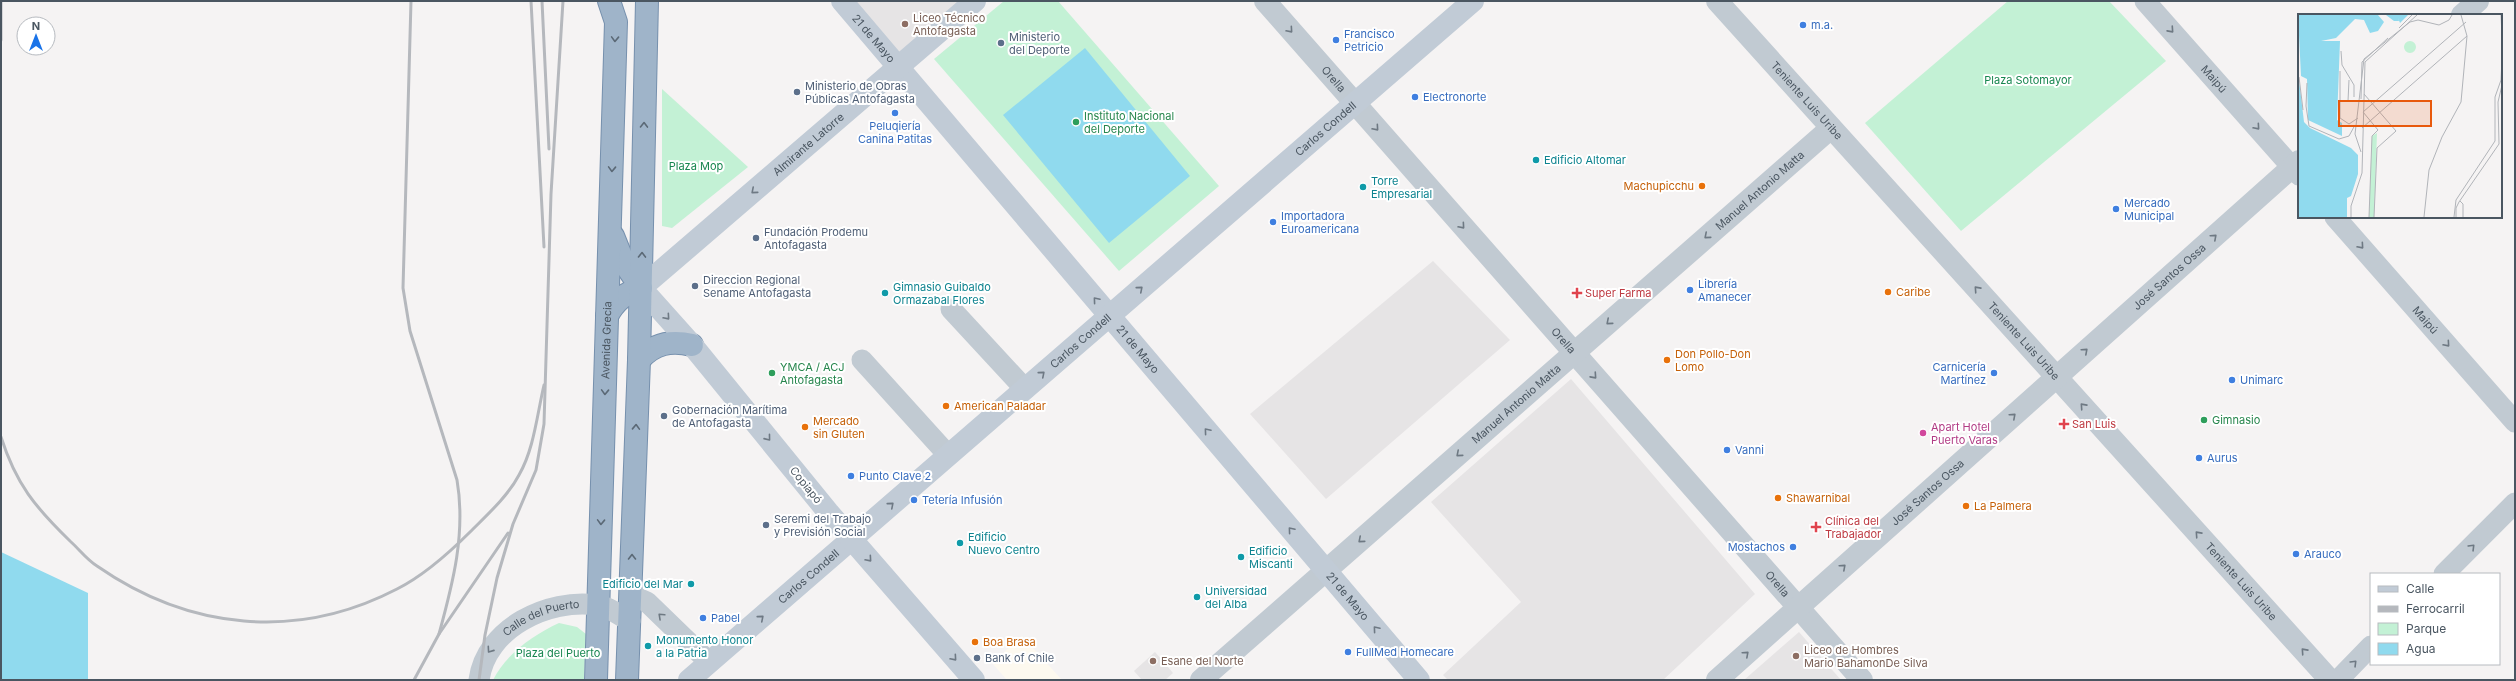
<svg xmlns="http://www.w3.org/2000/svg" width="2516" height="681" font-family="Inter,sans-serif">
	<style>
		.commercial { fill: #fdf9ef }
		.education { fill: #e6e4e5 }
		.green { fill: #c3f1d5 }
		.water { fill: #90daee }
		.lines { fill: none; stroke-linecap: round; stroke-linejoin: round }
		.trunk-casing { stroke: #7690ad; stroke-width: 24 }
		.minor { stroke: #c1cad2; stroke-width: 21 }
		.tertiary { stroke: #c1cad2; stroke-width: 22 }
		.secondary { stroke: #c1cbd6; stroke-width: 22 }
		.trunk { stroke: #9fb4c9; stroke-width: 22 }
		.rail { stroke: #b5b8bd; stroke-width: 3 }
		.oneway { stroke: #6e7983 }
		.oneway2 { stroke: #5b6976 }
		.oneway3 { stroke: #6e7984 }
		.education-dot { fill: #8d6e63; stroke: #fff; stroke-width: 1.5 }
		.shop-dot { fill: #3f7fe0; stroke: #fff; stroke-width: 1.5 }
		.service-dot { fill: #5c6f8a; stroke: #fff; stroke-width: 1.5 }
		.leisure-dot { fill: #2e9e5b; stroke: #fff; stroke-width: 1.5 }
		.culture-dot { fill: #0f9aa8; stroke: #fff; stroke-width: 1.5 }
		.food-dot { fill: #e8710a; stroke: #fff; stroke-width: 1.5 }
		.health-dot { fill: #e0444e; stroke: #fff; stroke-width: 1.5 }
		.hotel-dot { fill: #d1479c; stroke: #fff; stroke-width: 1.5 }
		.labels { text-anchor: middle; stroke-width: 4; stroke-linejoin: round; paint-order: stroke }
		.education-label { font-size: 11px; fill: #785e54; stroke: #fff; text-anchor: start }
		.shop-label { font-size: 11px; fill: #366cbe; stroke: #fff; text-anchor: start }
		.service-label { font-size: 11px; fill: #4e5e75; stroke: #fff; text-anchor: start }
		.street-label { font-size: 11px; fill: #4a5661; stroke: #fff }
		.park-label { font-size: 11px; fill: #17864f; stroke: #fff }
		.leisure-label { font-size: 11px; fill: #27864d; stroke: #fff; text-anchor: start }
		.culture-label { font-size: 11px; fill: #0d838f; stroke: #fff; text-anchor: start }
		.food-label { font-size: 11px; fill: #c56008; stroke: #fff; text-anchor: start }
		.health-label { font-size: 11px; fill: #be3a42; stroke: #fff; text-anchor: start }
		.hotel-label { font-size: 11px; fill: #b23c85; stroke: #fff; text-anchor: start }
		.inset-road { fill: none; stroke: #b1b4b9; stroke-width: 1 }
		.view { fill: #e8590c; fill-opacity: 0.15; stroke: #e8590c; stroke-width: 2 }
		.inset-edge { fill: none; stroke: #4a5661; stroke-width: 2 }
	</style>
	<rect width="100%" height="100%" fill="#f5f3f3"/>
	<!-- commercial -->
	<path class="commercial" d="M1022,636L1062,680H1007L992,663Z"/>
	<!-- education -->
	<g class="education">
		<path d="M842,1H975L898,67Z"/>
		<path d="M1433,261L1510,340L1326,499L1250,414Z"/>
		<path d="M1571,379L1755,594L1663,680H1448L1443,675L1521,602L1431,502Z"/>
		<path d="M1799,632L1841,680H1744Z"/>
		<path d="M1155,652L1173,673L1165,680H1142L1134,671Z"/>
	</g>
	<!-- green -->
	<g class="green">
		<path d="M1004,1H1058L1219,186L1119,271L934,59Z"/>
		<path d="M2008,1H2109L2166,61L1961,231L1865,123Z"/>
		<path d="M662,89L748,167L672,228L662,226Z"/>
		<path d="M559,623L577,627L586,634L584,680H493C506,654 533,635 559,623Z"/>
	</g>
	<!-- water -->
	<g class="water">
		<path d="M1085,48L1190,176L1109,243L1003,115Z"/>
		<path d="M1,552L88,593V680H1Z"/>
	</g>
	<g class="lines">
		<defs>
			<g id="trunk">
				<path d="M607,316C615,301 625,293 641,288L623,261L613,236"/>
				<path d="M639,360C654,343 671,340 692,345"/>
				<path id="s11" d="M596,680L616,22L609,1"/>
				<path d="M627,680L639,360L647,1"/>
			</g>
		</defs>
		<!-- trunk casing -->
		<use href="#trunk" class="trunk-casing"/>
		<!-- minor -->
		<g class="minor">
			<path id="s1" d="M2145,1L2299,175"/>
			<path id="s2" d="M2335,217L2515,422"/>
			<path d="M951,309L1025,389"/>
			<path d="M862,360L948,455"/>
			<path d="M2444,574L2515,503"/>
			<path d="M631,595L647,602L709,662"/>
			<path id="s3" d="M479,680C486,628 548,598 597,605C608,606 620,616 630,621"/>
			<path d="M2338,680L2371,646"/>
		</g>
		<!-- tertiary -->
		<g class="tertiary">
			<path id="s4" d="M1265,1L1862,680"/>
			<path id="s5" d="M1717,1L2330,680"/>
			<path d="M2462,15L2478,1"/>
			<path id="s6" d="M1201,680L1831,128"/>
			<path id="s7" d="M1717,680L2299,161"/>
		</g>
		<!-- secondary -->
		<g class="secondary">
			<path id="s8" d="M842,1L1419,680"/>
			<path id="s9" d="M689,680L1473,1"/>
			<path id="s10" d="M974,680L828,512L692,345L641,288L975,1"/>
		</g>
		<!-- trunk -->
		<use href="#trunk" class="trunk"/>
		<!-- rail -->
		<g class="rail">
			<path d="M411,1L403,288L410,331L457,480C466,533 453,583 439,634"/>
			<path d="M531,1L544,247"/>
			<path d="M542,1L549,149"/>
			<path d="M1,40V1"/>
			<path d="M1,437C16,484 35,507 70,541C79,549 87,560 97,566C189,630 297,641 397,589C425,575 449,553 470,532C487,515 508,496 519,475C534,449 537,415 544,385"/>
			<path d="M414,680L439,634L508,533"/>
			<path d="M479,680L485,635L497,578L513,524L536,470L544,424L551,194L563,1"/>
		</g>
	</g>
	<!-- one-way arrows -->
	<defs><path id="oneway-chevron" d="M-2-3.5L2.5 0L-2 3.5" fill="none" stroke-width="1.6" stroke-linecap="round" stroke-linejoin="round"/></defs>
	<g class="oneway">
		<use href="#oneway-chevron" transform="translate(1290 30) rotate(49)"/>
		<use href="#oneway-chevron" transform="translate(2171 30) rotate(48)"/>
		<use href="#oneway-chevron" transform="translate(2257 127) rotate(49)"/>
		<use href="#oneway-chevron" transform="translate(1376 128) rotate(49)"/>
		<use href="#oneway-chevron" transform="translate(1462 226) rotate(49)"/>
		<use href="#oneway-chevron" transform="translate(1707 236) rotate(139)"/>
		<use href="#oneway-chevron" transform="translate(2214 237) rotate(-42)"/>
		<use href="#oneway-chevron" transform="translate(2361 246) rotate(49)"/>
		<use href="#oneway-chevron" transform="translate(1977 289) rotate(-132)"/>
		<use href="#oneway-chevron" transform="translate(1609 322) rotate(139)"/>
		<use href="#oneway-chevron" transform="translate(2447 344) rotate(49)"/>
		<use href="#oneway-chevron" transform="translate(2085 351) rotate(-42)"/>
		<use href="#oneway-chevron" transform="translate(1594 376) rotate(48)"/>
		<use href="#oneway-chevron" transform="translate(2083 406) rotate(-132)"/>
		<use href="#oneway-chevron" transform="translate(2013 416) rotate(-42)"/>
		<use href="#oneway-chevron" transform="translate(1459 454) rotate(139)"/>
		<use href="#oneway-chevron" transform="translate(2198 534) rotate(-132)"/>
		<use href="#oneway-chevron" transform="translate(1361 540) rotate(139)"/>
		<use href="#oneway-chevron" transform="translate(2472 547) rotate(-45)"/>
		<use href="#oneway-chevron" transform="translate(1843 567) rotate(-42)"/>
		<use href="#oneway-chevron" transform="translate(661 616) rotate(-137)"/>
		<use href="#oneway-chevron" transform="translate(490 650) rotate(125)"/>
		<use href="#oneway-chevron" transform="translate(2304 651) rotate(-132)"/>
		<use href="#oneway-chevron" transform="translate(1746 654) rotate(-42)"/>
		<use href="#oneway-chevron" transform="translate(2354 663) rotate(-45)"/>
	</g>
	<g class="oneway2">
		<use href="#oneway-chevron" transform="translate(615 39) rotate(92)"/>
		<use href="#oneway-chevron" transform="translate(644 125) rotate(-89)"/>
		<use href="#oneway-chevron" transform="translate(612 169) rotate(92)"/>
		<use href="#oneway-chevron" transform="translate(642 255) rotate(-89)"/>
		<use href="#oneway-chevron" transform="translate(605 392) rotate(92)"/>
		<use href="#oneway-chevron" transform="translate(636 427) rotate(-88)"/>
		<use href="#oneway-chevron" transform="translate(601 522) rotate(92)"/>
		<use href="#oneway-chevron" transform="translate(632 557) rotate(-90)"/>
	</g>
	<g class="oneway3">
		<use href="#oneway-chevron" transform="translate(754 191) rotate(139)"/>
		<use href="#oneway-chevron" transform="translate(1140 289) rotate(-41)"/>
		<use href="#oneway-chevron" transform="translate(1096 300) rotate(-130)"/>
		<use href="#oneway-chevron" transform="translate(667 317) rotate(49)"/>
		<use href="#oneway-chevron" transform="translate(1042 374) rotate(-41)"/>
		<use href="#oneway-chevron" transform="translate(1207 431) rotate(-130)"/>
		<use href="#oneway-chevron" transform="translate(768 438) rotate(51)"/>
		<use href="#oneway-chevron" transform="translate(891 505) rotate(-41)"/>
		<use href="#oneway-chevron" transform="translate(1291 530) rotate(-130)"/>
		<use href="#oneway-chevron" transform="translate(869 559) rotate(49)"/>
		<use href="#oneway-chevron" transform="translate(761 618) rotate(-41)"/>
		<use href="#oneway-chevron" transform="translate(1376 629) rotate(-130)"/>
		<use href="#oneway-chevron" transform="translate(954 658) rotate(49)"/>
	</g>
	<!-- markers -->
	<g class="education-dot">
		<circle cx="905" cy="24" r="4"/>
		<circle cx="1796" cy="656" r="4"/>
		<circle cx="1153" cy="661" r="4"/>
	</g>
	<g class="shop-dot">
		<circle cx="1803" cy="25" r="4"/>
		<circle cx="1336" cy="40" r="4"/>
		<circle cx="1415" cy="97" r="4"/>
		<circle cx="895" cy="113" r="4"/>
		<circle cx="2116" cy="209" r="4"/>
		<circle cx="1273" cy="222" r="4"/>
		<circle cx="1690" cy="290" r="4"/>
		<circle cx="1994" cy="373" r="4"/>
		<circle cx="2232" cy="380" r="4"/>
		<circle cx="1727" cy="450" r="4"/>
		<circle cx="2199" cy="458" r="4"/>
		<circle cx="851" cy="476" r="4"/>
		<circle cx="914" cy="500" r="4"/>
		<circle cx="1793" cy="547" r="4"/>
		<circle cx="2296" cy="554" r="4"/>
		<circle cx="703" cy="618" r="4"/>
		<circle cx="1348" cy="652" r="4"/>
	</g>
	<g class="service-dot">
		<circle cx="1001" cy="43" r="4"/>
		<circle cx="797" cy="92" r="4"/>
		<circle cx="756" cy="238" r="4"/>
		<circle cx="695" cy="286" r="4"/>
		<circle cx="664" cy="416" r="4"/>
		<circle cx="766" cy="525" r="4"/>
		<circle cx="977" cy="658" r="4"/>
	</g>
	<g class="leisure-dot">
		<circle cx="1076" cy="122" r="4"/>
		<circle cx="772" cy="373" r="4"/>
		<circle cx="2204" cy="420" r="4"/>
	</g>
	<g class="culture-dot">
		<circle cx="1536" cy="160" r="4"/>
		<circle cx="1363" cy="187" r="4"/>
		<circle cx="885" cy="293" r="4"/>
		<circle cx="960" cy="543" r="4"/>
		<circle cx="1241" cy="557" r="4"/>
		<circle cx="691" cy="584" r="4"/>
		<circle cx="1197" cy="597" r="4"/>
		<circle cx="648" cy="646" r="4"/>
	</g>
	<g class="food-dot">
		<circle cx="1702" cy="186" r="4"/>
		<circle cx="1888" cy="292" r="4"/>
		<circle cx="1667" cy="360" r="4"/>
		<circle cx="946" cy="406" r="4"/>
		<circle cx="805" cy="427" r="4"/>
		<circle cx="1778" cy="498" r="4"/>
		<circle cx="1966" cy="506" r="4"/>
		<circle cx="975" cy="642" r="4"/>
	</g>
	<g class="health-dot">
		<path d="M1575 287h4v4h4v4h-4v4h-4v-4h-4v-4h4z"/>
		<path d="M2062 418h4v4h4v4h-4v4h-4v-4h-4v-4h4z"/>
		<path d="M1814 521h4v4h4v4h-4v4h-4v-4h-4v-4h4z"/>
	</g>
	<circle class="hotel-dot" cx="1923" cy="433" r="4"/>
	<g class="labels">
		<!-- education labels -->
		<g class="education-label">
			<text x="913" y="22">Liceo Técnico<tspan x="913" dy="13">Antofagasta</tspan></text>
			<text x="1804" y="654">Liceo de Hombres<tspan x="1804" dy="13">Mario BahamonDe Silva</tspan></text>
			<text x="1161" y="665">Esane del Norte</text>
		</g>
		<!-- shop labels -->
		<g class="shop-label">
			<text x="1811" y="29">m.a.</text>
			<text x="1344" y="38">Francisco<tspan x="1344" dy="13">Petricio</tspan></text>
			<text x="1423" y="101">Electronorte</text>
			<text x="895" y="130" text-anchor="middle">Peluqiería<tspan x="895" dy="13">Canina Patitas</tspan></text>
			<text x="2124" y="207">Mercado<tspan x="2124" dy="13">Municipal</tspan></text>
			<text x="1281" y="220">Importadora<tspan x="1281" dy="13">Euroamericana</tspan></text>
			<text x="1698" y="288">Librería<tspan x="1698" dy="13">Amanecer</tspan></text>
			<text x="1986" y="371" text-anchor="end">Carnicería<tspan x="1986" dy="13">Martínez</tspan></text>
			<text x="2240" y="384">Unimarc</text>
			<text x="1735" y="454">Vanni</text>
			<text x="2207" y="462">Aurus</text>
			<text x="859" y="480">Punto Clave 2</text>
			<text x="922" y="504">Tetería Infusión</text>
			<text x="1785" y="551" text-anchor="end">Mostachos</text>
			<text x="2304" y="558">Arauco</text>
			<text x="711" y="622">Pabel</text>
			<text x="1356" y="656">FullMed Homecare</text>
		</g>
		<!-- service labels -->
		<g class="service-label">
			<text x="1009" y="41">Ministerio<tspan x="1009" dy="13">del Deporte</tspan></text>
			<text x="805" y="90">Ministerio de Obras<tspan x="805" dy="13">Públicas Antofagasta</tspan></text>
			<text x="764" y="236">Fundación Prodemu<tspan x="764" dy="13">Antofagasta</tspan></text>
			<text x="703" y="284">Direccion Regional<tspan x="703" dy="13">Sename Antofagasta</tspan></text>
			<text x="672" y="414">Gobernación Marítima<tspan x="672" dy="13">de Antofagasta</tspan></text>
			<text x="774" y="523">Seremi del Trabajo<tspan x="774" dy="13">y Previsión Social</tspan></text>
			<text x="985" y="662">Bank of Chile</text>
		</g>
		<!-- street labels -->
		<g class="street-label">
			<text dy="4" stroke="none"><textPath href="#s8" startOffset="49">21 de Mayo</textPath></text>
			<text dy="4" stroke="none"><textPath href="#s1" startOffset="104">Maipú</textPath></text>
			<text dy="4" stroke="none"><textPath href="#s4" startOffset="104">Orella</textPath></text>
			<text dy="4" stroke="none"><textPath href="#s5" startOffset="134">Teniente Luis Uribe</textPath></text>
			<text dy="4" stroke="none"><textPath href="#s9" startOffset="842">Carlos Condell</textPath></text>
			<text dy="4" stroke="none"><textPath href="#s10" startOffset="735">Almirante Latorre</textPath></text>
			<text dy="4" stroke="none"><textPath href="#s6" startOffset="743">Manuel Antonio Matta</textPath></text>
			<text dy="4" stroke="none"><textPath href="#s7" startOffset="606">José Santos Ossa</textPath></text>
			<text dy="4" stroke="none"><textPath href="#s2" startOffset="137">Maipú</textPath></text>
			<text dy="4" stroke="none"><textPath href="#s11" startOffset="340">Avenida Grecia</textPath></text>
			<text dy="4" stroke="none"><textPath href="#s9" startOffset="518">Carlos Condell</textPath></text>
			<text dy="4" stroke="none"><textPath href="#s4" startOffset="452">Orella</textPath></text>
			<text dy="4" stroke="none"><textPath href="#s5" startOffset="458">Teniente Luis Uribe</textPath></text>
			<text dy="4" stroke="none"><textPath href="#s8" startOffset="457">21 de Mayo</textPath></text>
			<text dy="4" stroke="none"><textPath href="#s6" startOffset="419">Manuel Antonio Matta</textPath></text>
			<text transform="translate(806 485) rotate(51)" y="4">Copiapó</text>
			<text dy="4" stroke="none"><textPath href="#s7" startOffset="282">José Santos Ossa</textPath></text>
			<text dy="4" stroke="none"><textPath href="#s9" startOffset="158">Carlos Condell</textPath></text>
			<text dy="4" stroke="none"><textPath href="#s5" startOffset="782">Teniente Luis Uribe</textPath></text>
			<text dy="4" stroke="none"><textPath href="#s4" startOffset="776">Orella</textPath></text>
			<text dy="4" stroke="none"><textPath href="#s8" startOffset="781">21 de Mayo</textPath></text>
			<text dy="4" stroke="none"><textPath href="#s3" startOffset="95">Calle del Puerto</textPath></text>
		</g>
		<!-- park labels -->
		<g class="park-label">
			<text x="2028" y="84">Plaza Sotomayor</text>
			<text x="696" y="170">Plaza Mop</text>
			<text x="558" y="657">Plaza del Puerto</text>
		</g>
		<!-- leisure labels -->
		<g class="leisure-label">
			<text x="1084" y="120">Instituto Nacional<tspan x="1084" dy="13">del Deporte</tspan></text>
			<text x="780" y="371">YMCA / ACJ<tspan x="780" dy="13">Antofagasta</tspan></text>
			<text x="2212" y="424">Gimnasio</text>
		</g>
		<!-- culture labels -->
		<g class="culture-label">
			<text x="1544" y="164">Edificio Altomar</text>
			<text x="1371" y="185">Torre<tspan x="1371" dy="13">Empresarial</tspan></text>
			<text x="893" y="291">Gimnasio Guibaldo<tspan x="893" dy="13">Ormazabal Flores</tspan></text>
			<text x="968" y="541">Edificio<tspan x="968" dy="13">Nuevo Centro</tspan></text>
			<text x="1249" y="555">Edificio<tspan x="1249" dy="13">Miscanti</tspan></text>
			<text x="683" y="588" text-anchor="end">Edificio del Mar</text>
			<text x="1205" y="595">Universidad<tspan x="1205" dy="13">del Alba</tspan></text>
			<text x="656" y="644">Monumento Honor<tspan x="656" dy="13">a la Patria</tspan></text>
		</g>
		<!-- food labels -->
		<g class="food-label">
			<text x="1694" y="190" text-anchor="end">Machupicchu</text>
			<text x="1896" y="296">Caribe</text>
			<text x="1675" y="358">Don Pollo-Don<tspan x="1675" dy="13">Lomo</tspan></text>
			<text x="954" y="410">American Paladar</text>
			<text x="813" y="425">Mercado<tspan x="813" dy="13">sin Gluten</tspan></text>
			<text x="1786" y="502">Shawarnibal</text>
			<text x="1974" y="510">La Palmera</text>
			<text x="983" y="646">Boa Brasa</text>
		</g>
		<!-- health labels -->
		<g class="health-label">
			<text x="1585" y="297">Super Farma</text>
			<text x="2072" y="428">San Luis</text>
			<text x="1825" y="525">Clínica del<tspan x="1825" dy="13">Trabajador</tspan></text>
		</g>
		<!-- hotel labels -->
		<g class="hotel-label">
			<text x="1931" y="431">Apart Hotel<tspan x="1931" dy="13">Puerto Varas</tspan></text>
		</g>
	</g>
	<!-- overview -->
	<g transform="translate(2298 14)">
		<rect width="204" height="204" fill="#f5f3f3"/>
		<path d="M106 33a6 6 0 1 1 12 0a6 6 0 1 1-12 0ZM79,119L76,203H71L74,122Z" fill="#c3f1d5"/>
		<path d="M0,1H80L86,8L80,17L72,19L66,6L57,5L38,24L23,27H42L39,106L44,109V122L10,106L9,65L3,62ZM88,1H110L102,9L100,4L101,7H96ZM0,57L6,108L12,114L53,134L60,141V160L53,182L49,184V203H0Z" fill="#90daee"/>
		<path class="inset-road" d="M203,1L204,22M101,14L114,1M43,37L44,51L56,71V83M42,57V104L51,110L60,104M1,63L5,96M9,69L8,92L11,112L41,125L51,122L57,111M66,80L98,117L79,134L76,203M63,85L64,48L90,24M50,87L51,66M64,114L169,22M63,138L57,120L66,45L112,8L120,6L141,11L151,6L154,1M162,187L165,190V203M53,203V192L64,159L67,48L119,1M71,203L74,122L80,116L65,98L168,8M126,203L131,156L144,123L163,88L169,22L163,1M156,203L158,186L197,127V83L203,66L204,44M158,203V194L161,188L201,130L200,88L204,71"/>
		<path class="view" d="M41,87H133V112H41Z"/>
		<rect width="204" height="204" class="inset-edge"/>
	</g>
	<!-- border -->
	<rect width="2516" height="681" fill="none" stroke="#4a5661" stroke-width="4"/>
	<!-- legend -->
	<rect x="2370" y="573" width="130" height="92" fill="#ffffff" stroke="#b7bbc0"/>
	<rect x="2378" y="586" width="20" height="6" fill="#c1cbd6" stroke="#b7bbc0"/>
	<text x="2406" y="593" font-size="12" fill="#4a5661">Calle</text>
	<rect x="2378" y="606" width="20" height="6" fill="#b5b8bd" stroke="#b7bbc0"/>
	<text x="2406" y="613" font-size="12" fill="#4a5661">Ferrocarril</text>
	<rect x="2378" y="623" width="20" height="12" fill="#c3f1d5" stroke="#b7bbc0"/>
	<text x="2406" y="633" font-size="12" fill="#4a5661">Parque</text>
	<rect x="2378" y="643" width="20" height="12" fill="#90daee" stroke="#b7bbc0"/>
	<text x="2406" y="653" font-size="12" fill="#4a5661">Agua</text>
	<!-- north arrow -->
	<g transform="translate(36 36)"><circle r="19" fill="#ffffff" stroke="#b7bbc0"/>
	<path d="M0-3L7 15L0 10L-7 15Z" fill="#1a73e8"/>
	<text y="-6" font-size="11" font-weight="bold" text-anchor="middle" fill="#4a5661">N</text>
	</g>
</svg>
